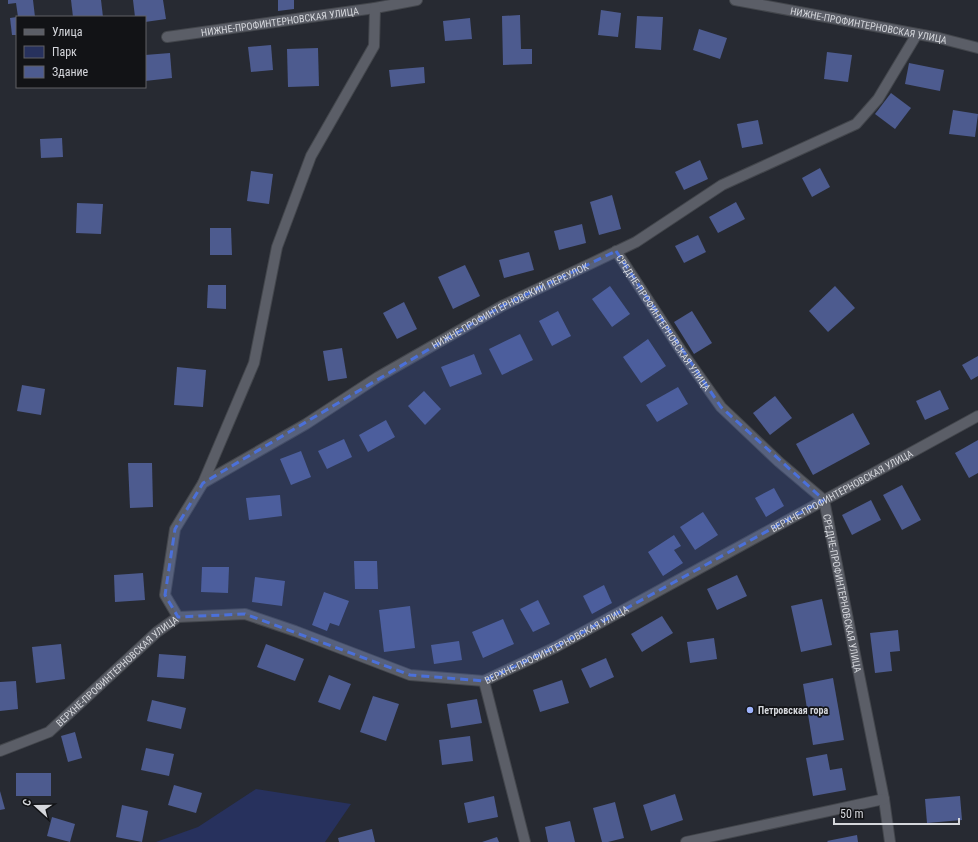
<svg xmlns="http://www.w3.org/2000/svg" width="978" height="842" font-family="'Roboto Condensed',sans-serif">
	<style>
		.green { fill: #27315d }
		.building { fill: #4d5b8f }
		.lines { fill: none; stroke-linecap: round; stroke-linejoin: round }
		.minor-casing { stroke: #43464c; stroke-width: 12 }
		.minor { stroke: #5b5e67; stroke-width: 10 }
		.marked { fill: #4b70d9; fill-opacity: 0.2; stroke: #4b70d9; stroke-width: 3; stroke-dasharray: 8 5; stroke-linejoin: round }
		.poi-dot { fill: #9eb3fd; stroke: #121316; stroke-width: 1.5 }
		.labels { text-anchor: middle; stroke-width: 3.5; stroke-linejoin: round; paint-order: stroke }
		.street-label { font-size: 10px; fill: #d5d7dc; stroke: #121316 }
		.poi-label { font-size: 10px; font-weight: bold; fill: #d5d7dc; stroke: #121316; text-anchor: start }
	</style>
	<rect width="100%" height="100%" fill="#272a32"/>
	<!-- green -->
	<path class="green" d="M256,789L351,804L325,842H156L198,827Z"/>
	<!-- building -->
	<g class="building">
		<path d="M8,0H33L35,17H18L16,3L8,4Z"/>
		<path d="M71,0H101L103,17H73Z"/>
		<path d="M133,0H163L166,19L145,22V17H135Z"/>
		<path d="M278,0H294V9L278,11Z"/>
		<path d="M601,10L621,13L618,37L598,35Z"/>
		<path d="M520,15L521,49H532V64L503,65L502,16Z"/>
		<path d="M637,16L663,17L661,50L635,48Z"/>
		<path d="M17,17V35H12L10,18Z"/>
		<path d="M470,18L472,39L445,41L443,21Z"/>
		<path d="M699,29L727,38L720,59L693,50Z"/>
		<path d="M271,45L273,70L251,72L248,47Z"/>
		<path d="M318,48L319,86L288,87L287,49Z"/>
		<path d="M827,52L852,55L848,82L824,79Z"/>
		<path d="M170,53L172,78L145,81V55Z"/>
		<path d="M909,63L944,70L940,91L905,84Z"/>
		<path d="M424,67L425,83L391,87L389,70Z"/>
		<path d="M891,93L911,108L895,129L875,114Z"/>
		<path d="M953,110L978,114L975,137L949,134Z"/>
		<path d="M758,120L763,144L742,148L737,124Z"/>
		<path d="M62,138L63,157L41,158L40,139Z"/>
		<path d="M700,160L708,179L684,190L675,172Z"/>
		<path d="M820,168L830,187L812,197L802,178Z"/>
		<path d="M251,171L273,174L269,204L247,201Z"/>
		<path d="M612,195L621,229L599,235L590,202Z"/>
		<path d="M736,202L745,219L718,233L709,217Z"/>
		<path d="M77,203L103,204L101,234L76,233Z"/>
		<path d="M582,224L586,243L559,250L554,231Z"/>
		<path d="M210,228H231L232,255H210Z"/>
		<path d="M698,235L706,252L684,263L675,246Z"/>
		<path d="M529,252L534,270L504,278L499,260Z"/>
		<path d="M465,265L480,296L453,309L438,277Z"/>
		<path d="M208,285H226V309L207,308Z"/>
		<path d="M610,286L630,314L612,327L592,299Z"/>
		<path d="M835,286L855,308L828,332L809,311Z"/>
		<path d="M404,302L417,329L397,339L383,313Z"/>
		<path d="M558,311L571,336L552,346L539,321Z"/>
		<path d="M692,311L712,343L694,354L674,322Z"/>
		<path d="M520,334L533,360L502,375L489,349Z"/>
		<path d="M648,339L666,366L641,383L623,357Z"/>
		<path d="M342,348L347,378L328,381L323,351Z"/>
		<path d="M474,354L482,374L450,387L441,367Z"/>
		<path d="M978,356V376L971,380L962,365Z"/>
		<path d="M177,367L206,370L203,407L174,405Z"/>
		<path d="M22,385L45,389L41,415L17,411Z"/>
		<path d="M678,387L688,404L657,422L646,405Z"/>
		<path d="M940,390L949,409L925,420L916,401Z"/>
		<path d="M424,391L441,409L425,425L408,406Z"/>
		<path d="M775,396L792,418L770,435L753,413Z"/>
		<path d="M853,413L870,444L813,475L796,444Z"/>
		<path d="M386,420L395,437L368,452L359,435Z"/>
		<path d="M344,439L352,457L327,469L318,451Z"/>
		<path d="M978,440V473L969,478L955,453Z"/>
		<path d="M301,451L311,477L291,485L280,459Z"/>
		<path d="M128,463H152L153,507L130,508Z"/>
		<path d="M902,485L921,520L902,530L883,495Z"/>
		<path d="M774,488L784,506L766,517L755,498Z"/>
		<path d="M280,495L282,516L249,520L246,498Z"/>
		<path d="M871,500L881,520L852,535L842,515Z"/>
		<path d="M703,512L718,535L695,550L680,527Z"/>
		<path d="M674,535L681,546L674,550L683,563L663,576L648,552Z"/>
		<path d="M354,561H377L378,589H355Z"/>
		<path d="M202,567H229L228,593L201,592Z"/>
		<path d="M143,573L145,600L115,602L114,575Z"/>
		<path d="M737,575L747,596L717,610L707,589Z"/>
		<path d="M255,577L285,581L282,606L252,602Z"/>
		<path d="M604,585L612,603L592,614L583,596Z"/>
		<path d="M324,592L349,601L339,626L330,623L327,631L312,625Z"/>
		<path d="M822,599L832,645L801,652L791,606Z"/>
		<path d="M538,600L550,624L533,632L520,609Z"/>
		<path d="M410,606L415,648L384,652L379,610Z"/>
		<path d="M662,616L673,633L642,652L631,634Z"/>
		<path d="M503,619L514,644L483,658L472,632Z"/>
		<path d="M898,630L900,651L890,652L892,671L875,673L870,633Z"/>
		<path d="M714,638L717,659L690,663L687,642Z"/>
		<path d="M459,641L462,660L434,664L431,645Z"/>
		<path d="M61,644L65,679L36,683L32,647Z"/>
		<path d="M266,644L304,659L295,681L257,667Z"/>
		<path d="M159,654L186,656L184,679L157,677Z"/>
		<path d="M606,658L614,677L590,688L581,669Z"/>
		<path d="M329,675L351,684L340,710L318,702Z"/>
		<path d="M833,678L844,740L813,745L803,684Z"/>
		<path d="M562,680L569,703L540,712L533,690Z"/>
		<path d="M16,681L18,709L0,711V682Z"/>
		<path d="M373,696L399,704L386,741L360,732Z"/>
		<path d="M477,699L482,723L451,728L447,704Z"/>
		<path d="M152,700L186,708L181,729L147,721Z"/>
		<path d="M75,732L82,758L68,762L61,736Z"/>
		<path d="M470,736L473,761L442,765L439,740Z"/>
		<path d="M146,748L174,754L169,776L141,770Z"/>
		<path d="M827,754L830,770L842,768L846,790L813,796L806,758Z"/>
		<rect x="16" y="773" width="35" height="23"/>
		<path d="M174,785L202,793L196,813L168,805Z"/>
		<path d="M0,791L5,809L0,810Z"/>
		<path d="M675,794L683,820L651,831L643,805Z"/>
		<path d="M494,796L498,817L468,823L464,803Z"/>
		<path d="M960,796L962,820L927,823L925,799Z"/>
		<path d="M615,802L624,838L608,842H602L593,808Z"/>
		<path d="M122,805L148,811L142,842L116,837Z"/>
		<path d="M52,817L75,824L70,842L47,836Z"/>
		<path d="M570,821L575,842H548L545,827Z"/>
		<path d="M372,829L375,842H339L338,838Z"/>
		<path d="M857,835L858,842H828L827,841Z"/>
		<path d="M497,837L499,842H482Z"/>
	</g>
	<g class="lines">
		<defs>
			<g id="minor">
				<path id="s1" d="M735,0L939,38L978,48"/>
				<path id="s2" d="M167,37L375,8L417,0"/>
				<path id="s3" d="M616,251L682,352L721,407L779,462L824,500L884,799L890,842"/>
				<path d="M203,483L254,363L277,247L311,156L374,46L375,8"/>
				<path id="s4" d="M178,617L165,595L175,529L203,483L306,424L378,377L502,306L636,242L722,185L856,124L878,99L917,34"/>
				<path d="M484,681L525,842"/>
				<path id="s5" d="M0,751L49,732L157,632L178,617L245,614L295,631L410,675L484,681L556,647L978,416"/>
				<path d="M686,842L884,799"/>
			</g>
		</defs>
		<!-- minor casing -->
		<use href="#minor" class="minor-casing"/>
		<!-- minor -->
		<use href="#minor" class="minor"/>
	</g>
	<!-- marked area -->
	<path class="marked" d="M616,251L721,407L824,500L556,647L484,681L410,675L245,614L178,617L165,595L175,529L203,483L502,306Z"/>
	<!-- markers -->
	<circle class="poi-dot" cx="750" cy="710" r="4"/>
	<g class="labels">
		<!-- street labels -->
		<g class="street-label">
			<text dy="4" stroke="none"><textPath href="#s2" startOffset="114">НИЖНЕ-ПРОФИНТЕРНОВСКАЯ УЛИЦА</textPath></text>
			<text dy="4" stroke="none"><textPath href="#s1" startOffset="136">НИЖНЕ-ПРОФИНТЕРНОВСКАЯ УЛИЦА</textPath></text>
			<text dy="4" stroke="none"><textPath href="#s4" startOffset="501">НИЖНЕ-ПРОФИНТЕРНОВСКИЙ ПЕРЕУЛОК</textPath></text>
			<text dy="4" stroke="none"><textPath href="#s3" startOffset="86">СРЕДНЕ-ПРОФИНТЕРНОВСКАЯ УЛИЦА</textPath></text>
			<text dy="4" stroke="none"><textPath href="#s5" startOffset="948">ВЕРХНЕ-ПРОФИНТЕРНОВСКАЯ УЛИЦА</textPath></text>
			<text dy="4" stroke="none"><textPath href="#s3" startOffset="422">СРЕДНЕ-ПРОФИНТЕРНОВСКАЯ УЛИЦА</textPath></text>
			<text dy="4" stroke="none"><textPath href="#s5" startOffset="624">ВЕРХНЕ-ПРОФИНТЕРНОВСКАЯ УЛИЦА</textPath></text>
			<text dy="4" stroke="none"><textPath href="#s5" startOffset="144">ВЕРХНЕ-ПРОФИНТЕРНОВСКАЯ УЛИЦА</textPath></text>
		</g>
		<!-- poi labels -->
		<g class="poi-label">
			<text x="758" y="714">Петровская гора</text>
		</g>
	</g>
	<!-- legend -->
	<rect x="16" y="16" width="130" height="72" fill="#121316" stroke="#606165"/>
	<rect x="24" y="29" width="20" height="6" fill="#5b5e67" stroke="#606165"/>
	<text x="52" y="36" font-size="12" fill="#d5d7dc">Улица</text>
	<rect x="24" y="46" width="20" height="12" fill="#27315d" stroke="#606165"/>
	<text x="52" y="56" font-size="12" fill="#d5d7dc">Парк</text>
	<rect x="24" y="66" width="20" height="12" fill="#4d5b8f" stroke="#606165"/>
	<text x="52" y="76" font-size="12" fill="#d5d7dc">Здание</text>
	<!-- north arrow -->
	<g transform="translate(36 806) rotate(291)" stroke="#121316" stroke-width="3" paint-order="stroke">
	<path d="M0-3L7 15L0 10L-7 15Z" fill="#d5d7dc"/>
	<text y="-6" font-size="11" font-weight="bold" text-anchor="middle" fill="#d5d7dc">С</text>
	</g>
	<!-- scale -->
	<path d="M834 818v6h125v-6" fill="none" stroke="#d5d7dc" stroke-width="2"/>
	<text x="840" y="818" font-size="12" fill="#d5d7dc" stroke="#121316" stroke-width="3" paint-order="stroke">50 m</text>
</svg>
